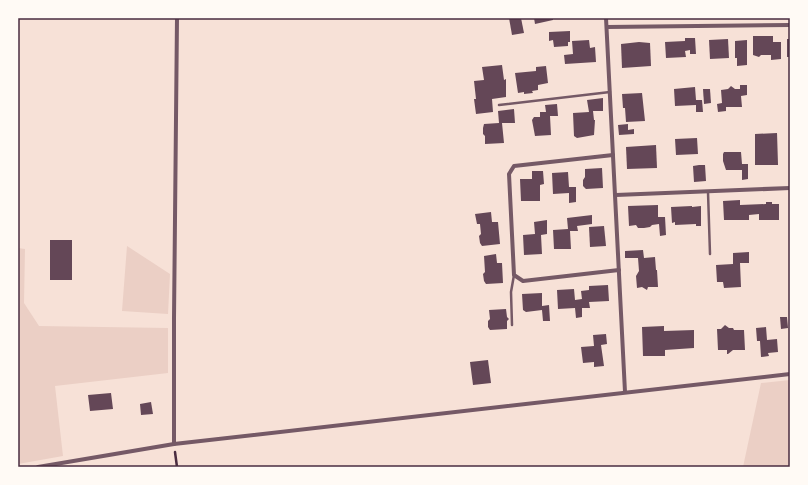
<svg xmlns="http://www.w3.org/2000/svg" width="808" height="485" font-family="'Sofia Sans Condensed',sans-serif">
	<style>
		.green { fill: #ebcfc5 }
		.building { fill: #644757 }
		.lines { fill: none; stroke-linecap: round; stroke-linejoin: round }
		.path { stroke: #4a2c40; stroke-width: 2.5 }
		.service { stroke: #755966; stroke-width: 2.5 }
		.minor { stroke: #755966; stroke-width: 4 }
		.neatline { fill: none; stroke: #4a2c40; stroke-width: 1.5 }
	</style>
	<rect width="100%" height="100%" fill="#f7e1d7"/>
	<!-- green -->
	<g class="green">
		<path d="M127,246L170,274L168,314L122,311Z"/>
		<path d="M18,248L25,249L24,303L39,326L168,328V373L55,386L63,456L18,464Z"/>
		<path d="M790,380V467H743L761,383Z"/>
	</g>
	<!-- building -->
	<g class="building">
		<path d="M509,18H521L524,33L512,35Z"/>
		<path d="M534,18H553V20L535,24Z"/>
		<path d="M570,31V42H568V46L554,47L553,40L549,41V32Z"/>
		<path d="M753,36H773V42H781V59L771,60V55H761L759,57L753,55Z"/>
		<path d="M685,38H695L696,54H690V50L685,51L686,57L666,58L665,42L685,41Z"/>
		<path d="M728,39L729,58L710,59L709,40Z"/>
		<rect x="787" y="39" width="3" height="18"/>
		<path d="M589,40L590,48L595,47L596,62L565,64L564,55L573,54L572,41Z"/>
		<path d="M747,40V65L737,66V58H735V41Z"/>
		<path d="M639,42L650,43L651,66L622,68L621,44Z"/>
		<path d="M502,65L504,80L506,79V97L492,99L493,112L476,114L474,99H476L474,81L484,80L482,67Z"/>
		<path d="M546,66L548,83L538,85V90L532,91L533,93L524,94V92L518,93L515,73L536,71V67Z"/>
		<path d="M740,85H747V95L741,96L742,107H726V111L718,112L717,104L722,103L721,90L728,89L731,86L735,89H740Z"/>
		<path d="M695,87L696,100H702L703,112H696V105L675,106L674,89Z"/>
		<path d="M703,89H710L711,103L704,104Z"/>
		<path d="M642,93L645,121L626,122L625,108H623L622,94Z"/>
		<path d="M603,98V111H593L594,120H595L594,135L577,138L574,136L573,113L589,112L587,100Z"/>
		<path d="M557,104L558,116H550L551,135L535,136L532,120L534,117H540V112H546L545,105Z"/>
		<path d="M514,109L515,123H502L504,143L485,144V136L483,134V128L484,124L499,123L498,111Z"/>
		<path d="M628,124V130L634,129V134L619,135L618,125Z"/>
		<path d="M777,133L778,165H755V134Z"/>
		<path d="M697,138L698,154L676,155L675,139Z"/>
		<path d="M656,145L657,168L627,169L626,147Z"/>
		<path d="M724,152H741L742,164H748V179L742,180V170H726L723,161V154Z"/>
		<path d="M699,165H705L706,181L694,182L693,166Z"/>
		<path d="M602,168L603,188L586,189L583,186V180L585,177V169Z"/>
		<path d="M532,171H543L544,184L540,185V201H521L520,179H532Z"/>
		<path d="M568,172L569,187H576V202L569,203V193L553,194L552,173Z"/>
		<path d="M740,200V205L766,204V202H772V204H779V220H759V214L749,215V220H724L723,201Z"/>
		<path d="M658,205V217H665L666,235L660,236L659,224L652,225L650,227L644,228H638L636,225L629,226L628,206Z"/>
		<path d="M692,206V207L701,206V226H696V224L675,225V222L672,223L671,207Z"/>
		<path d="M491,212L492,222H498L500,244L482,246L480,243L479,236L481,234L480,224H477L475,214Z"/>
		<path d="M592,215V224L577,226L578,231H570L571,249H554L553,230L568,229L567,218Z"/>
		<path d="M547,220V234L541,235L542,254L524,255L523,235L535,234L534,222Z"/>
		<path d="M604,226L606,246L590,247L589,227Z"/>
		<rect x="50" y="240" width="22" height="40"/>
		<path d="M643,250L644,258L655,257L656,270H657L658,287H648L647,290L642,287L637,288L636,276L639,271L638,258H625V251Z"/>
		<path d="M749,252V263H740L741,287L724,288L723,282H717L716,265L733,264V253Z"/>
		<path d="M496,254L497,263H502L503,283L486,284L484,281L483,274L485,272L484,256Z"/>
		<path d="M608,285L609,301L589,302L590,308H582V317L576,318L575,308L558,309L557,290L574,289L575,300L582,299L581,291L589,290V286Z"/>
		<path d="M542,293V306L549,305L550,321H543L542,310L526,312L523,310L522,294Z"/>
		<path d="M506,309L507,317L509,319L507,321V329L490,330L488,327V321L490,319L489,310Z"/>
		<path d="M780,317H787L788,328L781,329Z"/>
		<path d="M725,325L729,328H733L734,330H744L745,350H733L728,354H727V350H718L717,329H721Z"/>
		<path d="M664,326V331L694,330V348L665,350V356H643L642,327Z"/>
		<path d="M766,327L767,340L777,339L778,352L768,353L769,356L761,357L760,341H757L756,328Z"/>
		<path d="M606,334L607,344L601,345L604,366L594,367V362L583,363L581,347L594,346L593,335Z"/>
		<path d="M488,360L491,383L473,385L470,362Z"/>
		<path d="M111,393L113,409L90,411L88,395Z"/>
		<path d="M151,402L153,414L141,415L140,404Z"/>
	</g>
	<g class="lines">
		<!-- path -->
		<path class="path" d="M175,452L177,467"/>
		<!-- service -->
		<g class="service">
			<path d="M499,105L610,92"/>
			<path d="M708,192L710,254"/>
			<path d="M512,325L511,292L514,275"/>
		</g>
		<!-- minor -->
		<g class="minor">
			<path d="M606,18L625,392"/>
			<path d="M607,27L790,25"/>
			<path d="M613,155L514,166L509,174L514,275L523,281L619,270"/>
			<path d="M616,195L790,188"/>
			<path d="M174,444V319L177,18"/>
			<path d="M38,467L174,444L790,374"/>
		</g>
	</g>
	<!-- border -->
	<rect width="808" height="485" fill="none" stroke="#fffaf5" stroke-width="38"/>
	<rect x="19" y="19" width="770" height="447" class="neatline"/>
</svg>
